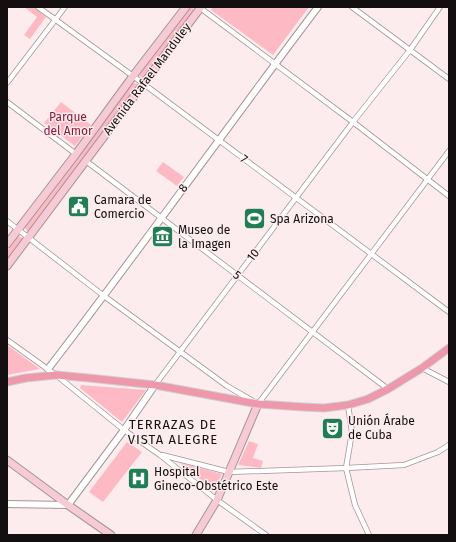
<svg xmlns="http://www.w3.org/2000/svg" width="456" height="542" font-family="'Fira Sans',sans-serif">
	<style>
		.green { fill: #febac4 }
		.lines { fill: none; stroke-linecap: round; stroke-linejoin: round }
		.minor-casing { stroke: #a59597; stroke-width: 6 }
		.tertiary-casing { stroke: #a59597; stroke-width: 8 }
		.secondary-casing { stroke: #a59597; stroke-width: 9 }
		.primary-casing { stroke: #d0cfcf; stroke-width: 9 }
		.minor { stroke: #fff; stroke-width: 4.5 }
		.tertiary { stroke: #fff; stroke-width: 6 }
		.secondary { stroke: #f6cbd5; stroke-width: 7 }
		.primary { stroke: #ed98ab; stroke-width: 7 }
		.labels { text-anchor: middle; stroke-width: 3; stroke-linejoin: round; paint-order: stroke }
		.street-label { font-size: 12px; fill: #130e0f; stroke: #fdecee }
		.park-label { font-size: 12px; fill: #8a193a; stroke: #fdecee }
		.poi-label { font-size: 12px; fill: #130e0f; stroke: #fdecee; text-anchor: start }
		.neighbourhood-label { font-size: 13px; letter-spacing: 1px; fill: #130e0f; stroke: #fdecee }
	</style>
	<rect width="100%" height="100%" fill="#fdecee"/>
	<!-- green -->
	<g class="green">
		<path d="M24,7H33L46,17L30,39L24,35L37,17Z"/>
		<path d="M191,7L193,8L194,11L145,77L141,78L139,74L189,8Z"/>
		<path d="M213,7H309L273,55L211,10Z"/>
		<path d="M134,83L137,84V87L83,159L31,230L28,231L26,230L25,226L132,84Z"/>
		<path d="M61,102L91,125L75,146L44,123Z"/>
		<path d="M163,162L184,177L177,186L156,171Z"/>
		<path d="M19,236C22,237 23,239 23,241L7,262V251L17,237Z"/>
		<path d="M7,345L40,369L7,375Z"/>
		<path d="M81,385L146,390L122,422L80,388Z"/>
		<path d="M249,441L258,444L253,458L263,461L261,468L238,465Z"/>
		<path d="M127,442L142,452L103,502L89,492Z"/>
		<path d="M180,463L222,474L214,490Z"/>
	</g>
	<g class="lines">
		<defs>
			<g id="minor">
				<path d="M38,7L133,76L449,312"/>
				<path d="M199,7L353,122L449,196"/>
				<path d="M352,7L449,79"/>
				<path d="M7,83L65,7"/>
				<path d="M7,102L76,154"/>
				<path d="M86,161L388,389"/>
				<path d="M7,221L104,296L227,386L258,404L449,151"/>
				<path d="M7,340L56,375L124,430L160,455L217,500L266,535"/>
				<path d="M422,368L449,382"/>
				<path d="M155,385L353,122L410,50L440,7"/>
				<path d="M348,405L352,432L346,468L355,505L369,535"/>
				<path d="M162,455L229,472L346,468L404,465L438,452L449,445"/>
			</g>
			<g id="tertiary">
				<path d="M48,369C140,250 227,127 318,7"/>
				<path d="M7,504L68,505L124,430L155,385"/>
			</g>
			<g id="secondary">
				<path d="M7,244L76,154L133,76L186,7"/>
				<path d="M7,266L201,7"/>
				<path d="M7,460L68,505L111,535"/>
				<path d="M196,535L217,500L229,472L258,404"/>
			</g>
			<path id="primary" d="M7,382L26,378L56,375L89,378L155,385L258,404L303,407L324,408L348,405L368,399L388,389L422,368L449,348"/>
		</defs>
		<!-- minor casing -->
		<use href="#minor" class="minor-casing"/>
		<!-- tertiary casing -->
		<use href="#tertiary" class="tertiary-casing"/>
		<!-- secondary casing -->
		<use href="#secondary" class="secondary-casing"/>
		<!-- primary casing -->
		<use href="#primary" class="primary-casing"/>
		<!-- minor -->
		<use href="#minor" class="minor"/>
		<!-- tertiary -->
		<use href="#tertiary" class="tertiary"/>
		<!-- secondary -->
		<use href="#secondary" class="secondary"/>
		<!-- primary -->
		<use href="#primary" class="primary"/>
	</g>
	<!-- icons -->
	<defs>
		<symbol id="civic-square" viewBox="-11 -11 22 22"><rect x="-9" y="-9" width="18" height="18" rx="4" fill="#207e54" stroke="#fdecee"/><path d="M-.6-6.5H3V-4.5H.6V-3L4-1V1h2V6H-6V1h2V-1L-.6-3ZM-1.2 2.5V6h2.4V2.5Z" fill="#fff"/></symbol>
		<symbol id="stadium-square" viewBox="-11 -11 22 22"><rect x="-9" y="-9" width="18" height="18" rx="4" fill="#207e54" stroke="#fdecee"/><path d="M0-5a6.5 5 0 1 0 0 10a6.5 5 0 1 0 0-10ZM-3.5-1.8h7v3.6h-7Z" fill="#fff"/></symbol>
		<symbol id="museum-square" viewBox="-11 -11 22 22"><rect x="-9" y="-9" width="18" height="18" rx="4" fill="#207e54" stroke="#fdecee"/><path d="M0-6L6-3V-2H-6V-3ZM-5-1h2V3h-2ZM-1-1h2V3h-2ZM3-1h2V3H3ZM-6 4H6V6H-6Z" fill="#fff"/></symbol>
		<symbol id="theatre-square" viewBox="-11 -11 22 22"><rect x="-9" y="-9" width="18" height="18" rx="4" fill="#207e54" stroke="#fdecee"/><path d="M-5-5.5Q0-4 5-5.5V0Q5 5 0 6Q-5 5-5 0ZM-3.3-2.5H-1v1.5H-3.3ZM1-2.5H3.3v1.5H1ZM-2.8 1Q0 5.5 2.8 1Z" fill="#fff"/></symbol>
		<symbol id="hospital-square" viewBox="-11 -11 22 22"><rect x="-9" y="-9" width="18" height="18" rx="4" fill="#207e54" stroke="#fdecee"/><path d="M-5-5h3v3.5h4V-5h3V5h-3V1.5h-4V5h-3Z" fill="#fff"/></symbol>
	</defs>
	<g fill-rule="evenodd">
		<use href="#civic-square" x="66" y="194" width="25" height="25"/>
		<use href="#stadium-square" x="242" y="206" width="25" height="25"/>
		<use href="#museum-square" x="150" y="224" width="25" height="25"/>
		<use href="#theatre-square" x="320" y="416" width="25" height="25"/>
		<use href="#hospital-square" x="126" y="466" width="25" height="25"/>
	</g>
	<g class="labels">
		<!-- street labels -->
		<g class="street-label">
			<text transform="translate(147 79) rotate(-53)" y="4">Avenida Rafael Manduley</text>
			<text transform="translate(244 159) rotate(37)" y="4">7</text>
			<text transform="translate(183 188) rotate(-53)" y="4">8</text>
			<text transform="translate(253 255) rotate(-53)" y="4">10</text>
			<text transform="translate(237 275) rotate(37)" y="4">5</text>
		</g>
		<!-- park labels -->
		<g class="park-label">
			<text x="68" y="121">Parque<tspan x="68" dy="14">del Amor</tspan></text>
		</g>
		<!-- poi labels -->
		<g class="poi-label">
			<text x="94" y="204">Camara de<tspan x="94" dy="14">Comercio</tspan></text>
			<text x="270" y="223">Spa Arizona</text>
			<text x="178" y="234">Museo de<tspan x="178" dy="14">la Imagen</tspan></text>
			<text x="348" y="425">Unión Árabe<tspan x="348" dy="14">de Cuba</tspan></text>
			<text x="154" y="476">Hospital<tspan x="154" dy="14">Gineco-Obstétrico Este</tspan></text>
		</g>
		<!-- neighbourhood labels -->
		<g class="neighbourhood-label">
			<text x="173" y="429">TERRAZAS DE<tspan x="173" dy="15">VISTA ALEGRE</tspan></text>
		</g>
	</g>
	<!-- border -->
	<rect width="456" height="542" fill="none" stroke="#130e0f" stroke-width="16"/>
</svg>
